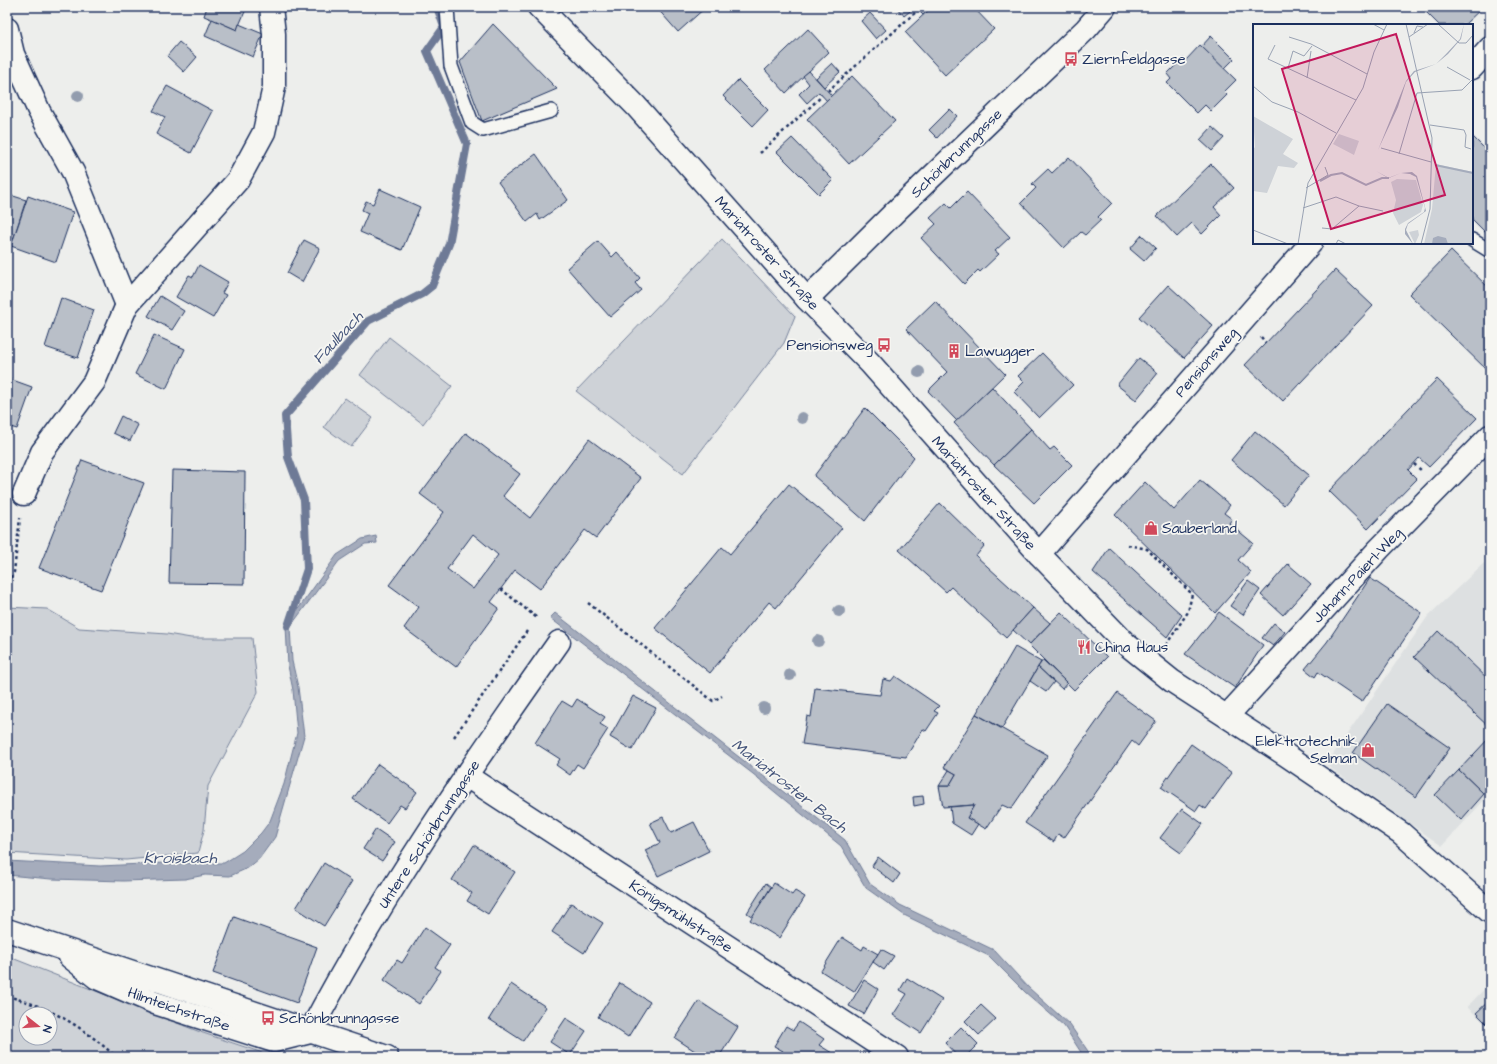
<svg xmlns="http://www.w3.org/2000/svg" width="1497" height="1064" font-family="'Architects Daughter',sans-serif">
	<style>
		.built { fill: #dde0e1 }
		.green { fill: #ced2d7; stroke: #74809a; fill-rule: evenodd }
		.water { fill: #a5acbc; stroke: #6e7a96 }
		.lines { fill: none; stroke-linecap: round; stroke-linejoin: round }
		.stream { stroke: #6e7a96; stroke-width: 8 }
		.building { fill: #b9bfc8; stroke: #1b2f5e; fill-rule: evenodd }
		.service-casing { stroke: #1b2f5e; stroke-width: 16 }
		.minor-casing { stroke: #1b2f5e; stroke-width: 25 }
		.secondary-casing { stroke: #1b2f5e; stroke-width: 25 }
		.primary-casing { stroke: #1b2f5e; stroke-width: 25 }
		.path { stroke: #1b2f5e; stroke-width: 2.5; stroke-dasharray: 3 3; stroke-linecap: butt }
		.service { stroke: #f6f6f2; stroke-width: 13 }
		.minor { stroke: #f6f6f2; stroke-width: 22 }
		.secondary { stroke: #f6f6f2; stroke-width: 22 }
		.primary { stroke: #f6f6f2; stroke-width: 22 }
		.tree { fill: #929cae }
		.labels { text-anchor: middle; stroke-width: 3.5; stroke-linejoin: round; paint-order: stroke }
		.poi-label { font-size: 15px; fill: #1b2f5e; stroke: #f6f6f2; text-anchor: start }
		.street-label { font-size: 15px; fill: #1b2f5e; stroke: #f6f6f2 }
		.water-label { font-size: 16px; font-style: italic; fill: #44547a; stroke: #f6f6f2 }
		.inset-river { fill: none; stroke: #a5acbc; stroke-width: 2 }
		.inset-road { fill: none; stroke: #99a2b3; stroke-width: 1 }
		.view { fill: #c2185b; fill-opacity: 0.15; stroke: #c2185b; stroke-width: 2 }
		.inset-edge { fill: none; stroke: #1b2f5e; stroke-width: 2 }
	</style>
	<rect width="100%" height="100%" fill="#edeeec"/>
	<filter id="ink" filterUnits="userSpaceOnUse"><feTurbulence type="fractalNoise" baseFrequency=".025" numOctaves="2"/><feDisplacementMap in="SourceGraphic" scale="8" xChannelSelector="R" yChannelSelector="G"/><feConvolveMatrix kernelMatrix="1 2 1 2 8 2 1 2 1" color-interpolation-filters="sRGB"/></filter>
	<g filter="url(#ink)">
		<!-- built -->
		<g class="built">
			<path d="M1484,563L1490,568V794L1442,846L1326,765L1428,616Z"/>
			<path d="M1490,983V1028L1467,1007Z"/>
		</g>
		<!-- green -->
		<g class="green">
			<path d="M722,239L795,316L784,343L683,474L576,391Z"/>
			<path d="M389,337L452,386L423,424L360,375Z"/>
			<path d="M345,398L373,418L351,447L324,427Z"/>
			<path d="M7,607L47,609L79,628L167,634L191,638H252L258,692L208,786L204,830L198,853L126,860L7,853Z"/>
			<path d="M7,956L200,1032L260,1052L267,1057H7ZM26,1014H50V1038H26Z"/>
		</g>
		<!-- water -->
		<g class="water">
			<path d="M376,536L377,543L365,544L339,561L290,627L292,661L298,687L304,736L275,837L259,859L248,868L230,876L205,875L185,879L123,881L51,879L7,875V861L100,866L164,863H224L243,851L261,833L270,821L284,784L297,733L293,690L288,666L286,626L337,555L362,539Z"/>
			<path d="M555,613L845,840L870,884L900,905L994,950L1029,988L1070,1025L1092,1057H1084L1064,1026L1025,992L989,956L904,915L866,888L841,846L753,774L550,618Z"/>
		</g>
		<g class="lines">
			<!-- stream -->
			<path class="stream" d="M288,626L307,569L304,500L288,457L285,416L368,321L422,294L432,286L449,244L467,144L427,51L444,27L437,7"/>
		</g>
		<!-- building -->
		<g class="building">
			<path d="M207,7H247L237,30L204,16Z"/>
			<path d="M656,7H706L678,32Z"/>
			<path d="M896,7H915L904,16Z"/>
			<path d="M915,7H927L929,9L923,15Z"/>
			<path d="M932,7H973L994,29L945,75L905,32Z"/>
			<path d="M1421,7H1483L1464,25H1439Z"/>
			<path d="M870,13L886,30L876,39L861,21Z"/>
			<path d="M212,19L237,30L239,24L263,34L253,57L205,36Z"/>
			<path d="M493,24L557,89L482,121L460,62Z"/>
			<path d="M808,29L829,52L786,93L765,70Z"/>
			<path d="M1211,36L1234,59L1224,69L1201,47Z"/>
			<path d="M179,42L197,57L184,72L167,56Z"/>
			<path d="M1200,45L1236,80L1224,92L1227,95L1211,111L1205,105L1197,113L1167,83L1171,79L1167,74L1183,58L1186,60Z"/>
			<path d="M832,63L840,72L824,87L816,78Z"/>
			<path d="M809,71L832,96L827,101L819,92L807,103L799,94L809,84L803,76Z"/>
			<path d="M852,76L895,121L849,164L807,119Z"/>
			<path d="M738,80L768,110L753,126L723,96Z"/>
			<path d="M167,86L213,111L191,153L156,134L165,117L153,111Z"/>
			<path d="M950,109L957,116L937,138L929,130Z"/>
			<path d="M1212,127L1224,138L1212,151L1200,140Z"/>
			<path d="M1472,136L1490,154V237L1472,219Z"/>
			<path d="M792,138L833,180L819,194L777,152Z"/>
			<path d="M536,154L568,200L540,220L537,214L527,222L498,182Z"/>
			<path d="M1069,157L1112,203L1098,217L1101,220L1085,235L1081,232L1064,248L1021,203L1036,188L1032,184L1048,169L1052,173Z"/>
			<path d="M1211,164L1234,188L1214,207L1221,215L1202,234L1192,223L1177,237L1157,216Z"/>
			<path d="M380,189L420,207L402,250L360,232L368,213L362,210L366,201L373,204Z"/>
			<path d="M967,192L1010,237L995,251L999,254L980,272L978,270L964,284L921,238L936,224L930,218L946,203L951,208Z"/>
			<path d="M7,194L26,200L13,240L7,238Z"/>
			<path d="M28,196L73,212L56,262L11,246Z"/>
			<path d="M1142,235L1156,248L1144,261L1130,249Z"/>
			<path d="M304,240L320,248L302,282L287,273Z"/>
			<path d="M598,241L612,257L617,252L640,278L635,283L641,290L610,317L567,268Z"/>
			<path d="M1451,251L1490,289V373L1409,294Z"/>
			<path d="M199,265L228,282L222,293L226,295L213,318L176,297L189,275L193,277Z"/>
			<path d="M1335,270L1373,306L1283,401L1245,365Z"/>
			<path d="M1168,285L1213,326L1184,358L1139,317Z"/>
			<path d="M160,296L184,311L172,330L148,316Z"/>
			<path d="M61,298L94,310L78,358L45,347Z"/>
			<path d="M935,301L1005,374L957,421L928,391L947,372L906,329Z"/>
			<path d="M154,335L185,349L166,389L135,374Z"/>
			<path d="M1042,353L1073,385L1039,418L1014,392L1024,382L1018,376Z"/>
			<path d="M1139,358L1158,373L1136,400L1117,385Z"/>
			<path d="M7,378L32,387L17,429L7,426Z"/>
			<path d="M1437,379L1477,418L1429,467L1419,458L1408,470L1417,479L1368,529L1329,491Z"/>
			<path d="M992,387L1031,429L994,465L954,423Z"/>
			<path d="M865,408L914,457L865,521L814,476Z"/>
			<path d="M121,416L138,425L130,441L113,433Z"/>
			<path d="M1031,429L1050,450L1054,447L1072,465L1034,503L994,465Z"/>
			<path d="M1255,431L1309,475L1284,505L1231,460Z"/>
			<path d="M466,433L520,474L503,496L530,518L589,439L641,478L596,538L585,530L540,589L515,570L491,602L499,608L456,667L404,628L419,607L389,585L444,512L420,494ZM473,534L498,555L473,589L447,569Z"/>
			<path d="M82,460L144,483L101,590L39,568Z"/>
			<path d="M172,470L245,472L244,584L169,583Z"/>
			<path d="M1200,480L1230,505L1224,513L1232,519L1229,523L1253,543L1238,560L1251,572L1215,613L1115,515L1145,482L1174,510Z"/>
			<path d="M789,484L842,528L776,608L769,602L710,673L655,628L722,547L730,554Z"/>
			<path d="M940,503L984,546L976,556L1033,608L1006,638L951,587L946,592L899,550Z"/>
			<path d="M1109,548L1182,615L1167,637L1093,572Z"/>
			<path d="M1288,564L1311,584L1283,615L1261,595Z"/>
			<path d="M1370,578L1422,613L1362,702L1318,672L1315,677L1305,669L1327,642Z"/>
			<path d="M1248,581L1260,590L1243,615L1230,606Z"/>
			<path d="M1033,608L1050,623L1029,645L1013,630Z"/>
			<path d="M1061,612L1107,657L1074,690L1029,645Z"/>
			<path d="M1219,612L1263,645L1235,688L1185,654Z"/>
			<path d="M1274,623L1285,632L1273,646L1262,638Z"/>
			<path d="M1438,631L1490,681V728L1414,657Z"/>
			<path d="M1015,647L1041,662L1002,728L976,714Z"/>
			<path d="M1043,660L1067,683L1062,689L1038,667Z"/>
			<path d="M1038,667L1054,682L1046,692L1030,681Z"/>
			<path d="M895,676L939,706L934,711L938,713L926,731L923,729L906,757L802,744L807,716L811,717L815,688L880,695L883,679L891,681Z"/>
			<path d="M1117,693L1156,721L1138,746L1132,741L1064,838L1058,834L1054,842L1025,823Z"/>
			<path d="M633,696L656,708L632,750L610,737Z"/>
			<path d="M577,699L605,717L600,724L608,729L583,768L577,764L570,775L556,765L560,759L535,743L562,701L572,707Z"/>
			<path d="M1387,704L1450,748L1416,797L1353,753Z"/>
			<path d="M976,714L1048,755L1011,809L1002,805L986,829L967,818L974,805L943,807L939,786H949L956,774L944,767Z"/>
			<path d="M1490,737V788L1484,794L1459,770Z"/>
			<path d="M1191,744L1232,773L1206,809L1200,805L1196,811L1161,787Z"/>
			<path d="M378,764L417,792L405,808L400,805L387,823L353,799Z"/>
			<path d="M949,770L956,774L949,786H939Z"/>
			<path d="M1459,770L1484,794L1461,820L1435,795Z"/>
			<path d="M923,796L924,804L914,806L913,797Z"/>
			<path d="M974,805L967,818L978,824L971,835L952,823L950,807Z"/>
			<path d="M1182,809L1203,824L1181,853L1160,838Z"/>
			<path d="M663,817L671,833L694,822L709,851L658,876L645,850L660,843L650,823Z"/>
			<path d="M376,829L395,842L382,861L363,849Z"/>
			<path d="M474,845L515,872L488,914L467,901L472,893L452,880Z"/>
			<path d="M878,857L900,874L894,883L872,866Z"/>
			<path d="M324,863L352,881L324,926L296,908Z"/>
			<path d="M766,883L771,887L753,917L747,913Z"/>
			<path d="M774,883L792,895L795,891L805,897L779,938L750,920Z"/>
			<path d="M571,903L603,923L584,953L552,932Z"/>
			<path d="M234,917L317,947L297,1003L213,973Z"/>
			<path d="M425,927L450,945L435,967L441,971L419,1004L384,980L397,960L402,963Z"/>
			<path d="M842,937L862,950L864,946L878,954L854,992L821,971Z"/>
			<path d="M881,949L894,956L884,970L873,962Z"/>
			<path d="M907,978L942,1000L921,1033L893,1015L907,994L900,990Z"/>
			<path d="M864,980L878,989L864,1014L849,1006Z"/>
			<path d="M620,983L650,1002L628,1037L598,1017Z"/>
			<path d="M511,984L546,1007L523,1041L489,1019Z"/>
			<path d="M1490,1000V1027L1476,1013Z"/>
			<path d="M699,1001L738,1027L719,1057H704L675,1038Z"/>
			<path d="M981,1005L996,1019L979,1035L965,1021Z"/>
			<path d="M566,1018L586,1031L570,1055L550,1042Z"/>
			<path d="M799,1022L824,1039L819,1045L832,1053L829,1057H779L783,1051L774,1046L786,1026L793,1030Z"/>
			<path d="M961,1027L978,1044L965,1057H958L945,1043Z"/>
		</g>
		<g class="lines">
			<defs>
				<g id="service">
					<path d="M447,7L451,66L472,123L483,130L551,111"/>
					<path d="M1472,240L1490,251"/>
				</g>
				<g id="minor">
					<path d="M7,29L13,54L39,111L73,172L127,305"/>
					<path d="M1472,68L1490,48"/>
					<path d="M807,299L896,211L1086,29L1105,7"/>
					<path d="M24,494L42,452L94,382L127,305L238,180L264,132L274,87V34L271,7"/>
					<path d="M1039,554L1311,243"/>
					<path d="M1227,716L1379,549L1490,436"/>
					<path d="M465,775L897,1057"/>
					<path d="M310,1032C382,895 470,768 559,642"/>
				</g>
				<g id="secondary">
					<path d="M7,930L387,1057"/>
					<path d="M70,957L97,978L155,1003L274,1041L310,1032"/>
				</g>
				<path id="primary" d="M539,7L636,106L807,299L870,363L1039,554L1126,644L1172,681L1286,755L1401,833L1490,912"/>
			</defs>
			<!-- service casing -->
			<use href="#service" class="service-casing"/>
			<!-- minor casing -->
			<use href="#minor" class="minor-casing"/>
			<!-- secondary casing -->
			<use href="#secondary" class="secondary-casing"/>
			<!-- primary casing -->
			<use href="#primary" class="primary-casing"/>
			<!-- path -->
			<g class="path">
				<path d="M828,91L918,10"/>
				<path d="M760,153L822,96"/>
				<path d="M1261,337L1266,343"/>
				<path d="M1414,464L1422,471"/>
				<path d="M1128,545L1147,549L1192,594L1188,612L1166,645"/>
				<path d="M7,583L14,572L20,518"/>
				<path d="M501,589L537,618"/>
				<path d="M588,603L713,701L722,696"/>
				<path d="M454,737L527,631"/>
				<path d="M7,996C52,1008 82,1026 116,1057"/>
			</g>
			<!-- service -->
			<use href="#service" class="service"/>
			<!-- minor -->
			<use href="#minor" class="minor"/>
			<!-- secondary -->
			<use href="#secondary" class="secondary"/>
			<!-- primary -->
			<use href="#primary" class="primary"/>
		</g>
		<!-- trees -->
		<g class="tree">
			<circle cx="78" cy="96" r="6"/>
			<circle cx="919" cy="372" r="6"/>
			<circle cx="802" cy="418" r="6"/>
			<circle cx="839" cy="611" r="6"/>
			<circle cx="818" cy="641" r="6"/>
			<circle cx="790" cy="675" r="6"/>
			<circle cx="764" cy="708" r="6"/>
		</g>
	</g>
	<!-- icons -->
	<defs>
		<symbol id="bus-bare" viewBox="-9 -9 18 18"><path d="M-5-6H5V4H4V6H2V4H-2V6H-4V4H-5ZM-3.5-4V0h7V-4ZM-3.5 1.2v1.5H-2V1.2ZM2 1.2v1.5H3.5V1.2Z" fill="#d1495b" stroke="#f6f6f2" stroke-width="2.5" paint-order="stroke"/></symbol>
		<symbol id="building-bare" viewBox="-9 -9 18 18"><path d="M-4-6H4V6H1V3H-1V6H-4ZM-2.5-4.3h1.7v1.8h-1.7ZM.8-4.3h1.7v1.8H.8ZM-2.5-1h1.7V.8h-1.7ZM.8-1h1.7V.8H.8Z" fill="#d1495b" stroke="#f6f6f2" stroke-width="2.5" paint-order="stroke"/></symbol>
		<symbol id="shop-bare" viewBox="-9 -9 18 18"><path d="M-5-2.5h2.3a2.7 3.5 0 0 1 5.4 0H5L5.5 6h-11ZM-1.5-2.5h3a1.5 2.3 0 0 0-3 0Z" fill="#d1495b" stroke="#f6f6f2" stroke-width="2.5" paint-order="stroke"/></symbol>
		<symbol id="restaurant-bare" viewBox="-9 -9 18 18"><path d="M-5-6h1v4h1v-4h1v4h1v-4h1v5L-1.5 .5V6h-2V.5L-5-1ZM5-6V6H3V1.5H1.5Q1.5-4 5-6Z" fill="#d1495b" stroke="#f6f6f2" stroke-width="2.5" paint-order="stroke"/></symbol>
	</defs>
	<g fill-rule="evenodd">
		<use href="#bus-bare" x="1061" y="49" width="20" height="20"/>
		<use href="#bus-bare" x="874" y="335" width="20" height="20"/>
		<use href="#building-bare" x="944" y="341" width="20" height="20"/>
		<use href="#shop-bare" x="1141" y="518" width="20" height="20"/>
		<use href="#restaurant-bare" x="1074" y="637" width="20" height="20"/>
		<use href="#shop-bare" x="1358" y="740" width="20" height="20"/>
		<use href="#bus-bare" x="258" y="1008" width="20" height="20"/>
	</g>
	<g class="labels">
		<!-- poi labels -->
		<g class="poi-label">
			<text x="1082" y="64">Ziernfeldgasse</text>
			<text x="873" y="350" text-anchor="end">Pensionsweg</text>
			<text x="965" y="356">Lawugger</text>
			<text x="1162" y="533">Sauberland</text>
			<text x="1095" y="652">China Haus</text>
			<text x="1357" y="746" text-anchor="end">Elektrotechnik<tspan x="1357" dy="17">Selman</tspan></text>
			<text x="279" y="1023">Schönbrunngasse</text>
		</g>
		<!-- street labels -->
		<g class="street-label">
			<text transform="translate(956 153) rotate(-44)" y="5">Schönbrunngasse</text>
			<text transform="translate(767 253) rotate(48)" y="5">Mariatroster Straße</text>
			<text transform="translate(1206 362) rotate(-49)" y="5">Pensionsweg</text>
			<text transform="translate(984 493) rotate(48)" y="5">Mariatroster Straße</text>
			<text transform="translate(1357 575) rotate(-47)" y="5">Johann-Paierl-Weg</text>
			<text transform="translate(429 834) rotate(-57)" y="5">Untere Schönbrunngasse</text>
			<text transform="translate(681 916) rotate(33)" y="5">Königsmühlstraße</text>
			<text transform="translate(179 1009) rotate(19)" y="5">Hilmteichstraße</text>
		</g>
		<!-- water labels -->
		<g class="water-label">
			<text transform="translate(337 337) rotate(-47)" y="6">Faulbach</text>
			<text transform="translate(790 785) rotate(38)" y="6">Mariatroster Bach</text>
			<text x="180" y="863">Kroisbach</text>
		</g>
	</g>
	<!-- overview -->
	<g transform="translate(1253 24)">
		<rect width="220" height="220" fill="#edeeec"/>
		<path d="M0,92L40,115L30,130L45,139L41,144L25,142L14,169L0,167V126L2,123ZM86,110L106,117L101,131L80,120ZM183,140L220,148V220H171L179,185ZM144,155L163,156L170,181L168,188L146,201L140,189L143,176L138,158ZM165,206L166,211L162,220L156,208Z" fill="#ced2d7"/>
		<path d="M211,0L208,15L195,30L183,40L162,48L153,58L145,83L125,126L153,57L161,47L183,40L194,29L207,15ZM123,147L135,154L148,149L159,148L164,152L173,187L155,200L153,206L160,220L152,210V205L155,199L171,188L172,184L163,153L157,150L148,149L136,154ZM185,212L193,214L195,220H179L180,214Z" fill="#a5acbc"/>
		<path class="inset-river" d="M182,141L220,149M67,157L78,151L89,149L113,161L129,154H136"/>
		<path class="inset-road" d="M120,0L131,6M153,0L179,114L177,185L168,220M185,0L206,19H213L220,11M161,9L164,2L170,3M36,13L58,20L114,50M156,13L175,0M22,21L15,35L103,76M194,43L217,56M35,44L40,27L51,32L59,22M54,54L58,27M0,62L19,78L45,88L83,109M177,101L211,106L213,111L212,123L218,125M128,124L178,138M146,130L164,69L209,66L220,55M53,164L75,151L72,143M50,184L83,173L106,182L130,187M69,204L79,205L106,182M0,206L35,220M45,220L55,159L110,64L121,28L134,0M83,220L85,216L93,220"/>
		<path class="view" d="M143,10L192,171L78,205L29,45Z"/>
		<rect width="220" height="220" class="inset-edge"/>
	</g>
	<!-- margin -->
	<rect width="1497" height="1064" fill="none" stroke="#f6f6f2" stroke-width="24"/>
	<rect x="12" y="12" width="1473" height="1040" fill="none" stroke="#1b2f5e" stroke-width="1.5" filter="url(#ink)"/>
	<!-- north arrow -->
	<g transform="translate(38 1026) rotate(107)"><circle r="19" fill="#f6f6f2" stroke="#9ea6b7"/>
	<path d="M0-3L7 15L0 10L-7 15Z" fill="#d1495b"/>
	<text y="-6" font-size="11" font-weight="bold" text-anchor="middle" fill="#1b2f5e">N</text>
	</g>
</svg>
